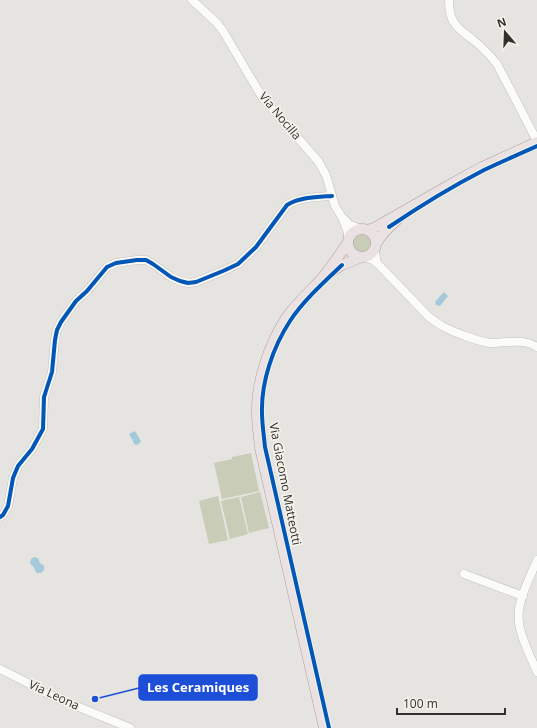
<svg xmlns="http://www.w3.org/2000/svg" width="537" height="728" font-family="'Open Sans',sans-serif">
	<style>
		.green { fill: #c9ccb6 }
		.water { fill: #a3c9da }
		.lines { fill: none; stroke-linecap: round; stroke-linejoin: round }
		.minor-casing { stroke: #c2c1be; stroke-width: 9 }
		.major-casing { stroke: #ad9fa1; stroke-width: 11 }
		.minor { stroke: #fbfbfa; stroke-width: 8 }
		.major { stroke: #eae1e3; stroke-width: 10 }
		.cycleway-casing { stroke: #f4f2eb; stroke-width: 6 }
		.cycleway { stroke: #0057b8; stroke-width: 4 }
		.labels { text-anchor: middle; stroke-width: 3.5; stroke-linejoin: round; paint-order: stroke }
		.street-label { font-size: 12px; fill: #32312e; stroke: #f4f2eb }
		.leader { fill: none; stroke: #1d4ed8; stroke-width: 1.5 }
		.callout-dot { fill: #1d4ed8; stroke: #f4f2eb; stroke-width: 1.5 }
		.callout { fill: #1d4ed8; stroke: #1d4ed8; stroke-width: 1.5 }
		.callout-label { font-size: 13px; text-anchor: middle; font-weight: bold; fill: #fff }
	</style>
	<rect width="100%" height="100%" fill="#e5e4e0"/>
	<!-- green -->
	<g class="green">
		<circle cx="362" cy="243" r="9"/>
		<path d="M251,453L259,491L222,499L214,463L232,459V457Z"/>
		<path d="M260,492L269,528L249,533L241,497Z"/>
		<path d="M218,496L228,540L209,544L199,501Z"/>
		<path d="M239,497L248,534L230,539L221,501Z"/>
	</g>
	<!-- water -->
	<g class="water">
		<path d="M444,292L448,296L440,306L436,305L435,302Z"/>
		<path d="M135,431L141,441L139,444L135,445L129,434Z"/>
		<path d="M34,557C40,558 38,560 40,563C41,564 43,565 44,566V570L41,573H37L35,571L34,567L32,566L30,563L31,559Z"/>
	</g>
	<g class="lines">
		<defs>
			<g id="minor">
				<path d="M192,0L217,23L223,31L262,97L318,161L326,175L335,206L343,219L348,233V241"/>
				<path d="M449,0C449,8 450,18 455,24C459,30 467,35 472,39C482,47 490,55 497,64L537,141"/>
				<path d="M344,219L350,225L361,229"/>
				<path d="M374,249L377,263"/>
				<path d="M365,257L373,260L377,263L429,317C433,320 437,323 442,326C451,331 481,343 492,343C508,343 522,338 537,347"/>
				<path d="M0,517L3,515L8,506L13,478L18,466L32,449L43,429L44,397L52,372L55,340L57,330L61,322L76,301L87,291L107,267L116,263L137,260H146L153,264L171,277L180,281L188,283L196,282L223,271L238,264L256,247L287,205C300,197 317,197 332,196"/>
				<path d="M537,560C530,578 516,602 519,622C520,637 531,657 537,672"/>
				<path d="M464,574L523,596"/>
				<path d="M0,669L20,679L52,696L130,728"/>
			</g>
			<g id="major">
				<circle cx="362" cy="243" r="14"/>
				<path d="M367,230L374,228L451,184L482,167L537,142"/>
				<path d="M376,244C381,234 389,227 397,220"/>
				<path d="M329,273L342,265L362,257"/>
				<path d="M324,728L260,448C259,436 257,425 257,414C256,382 269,345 286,318C296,303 311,291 323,277C332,266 340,254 348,242"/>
			</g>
		</defs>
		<!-- minor casing -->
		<use href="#minor" class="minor-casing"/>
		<!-- major casing -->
		<use href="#major" class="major-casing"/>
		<!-- minor -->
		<use href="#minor" class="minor"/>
		<!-- major -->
		<use href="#major" class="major"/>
		<defs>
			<g id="cycleway">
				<path d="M389,227C420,206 451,187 484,170C501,162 519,154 537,146"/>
				<path d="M0,517L3,515L8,506L13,478L18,466L32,449L43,429L44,397L52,372L55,340L57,330L61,322L76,301L87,291L107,267L116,263L137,260H146L153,264L171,277L180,281L188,283L196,282L223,271L238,264L256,247L287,205C300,197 317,197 332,196"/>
				<path d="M329,728L265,447C264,436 262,424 262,413C261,382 273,347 290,321C303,301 325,281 342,265"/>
			</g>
		</defs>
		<!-- cycleway casing -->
		<use href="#cycleway" class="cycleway-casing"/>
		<!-- cycleway -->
		<use href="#cycleway" class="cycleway"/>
	</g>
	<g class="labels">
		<!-- street labels -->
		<g class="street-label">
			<text transform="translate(280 116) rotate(50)" y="4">Via Nocilla</text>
			<text transform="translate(285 484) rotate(79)" y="4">Via Giacomo Matteotti</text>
			<text transform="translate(54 695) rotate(25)" y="4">Via Leona</text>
		</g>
	</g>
	<!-- callouts -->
	<path class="leader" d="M95 699L139 688"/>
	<circle class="callout-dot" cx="95" cy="699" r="4"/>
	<rect class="callout" x="139" y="675" width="118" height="25" rx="4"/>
	<g class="callout-label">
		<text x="198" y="692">Les Ceramiques</text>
	</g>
	<!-- north arrow -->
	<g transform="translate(505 32) rotate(341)" stroke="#f4f2eb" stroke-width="3" paint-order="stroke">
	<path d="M0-3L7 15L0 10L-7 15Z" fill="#32312e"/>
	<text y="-6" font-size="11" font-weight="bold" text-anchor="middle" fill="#32312e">N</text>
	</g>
	<!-- scale -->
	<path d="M397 708v6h108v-6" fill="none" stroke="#32312e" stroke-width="2"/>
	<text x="403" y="708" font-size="12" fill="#32312e" stroke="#f4f2eb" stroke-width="3" paint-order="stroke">100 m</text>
</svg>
